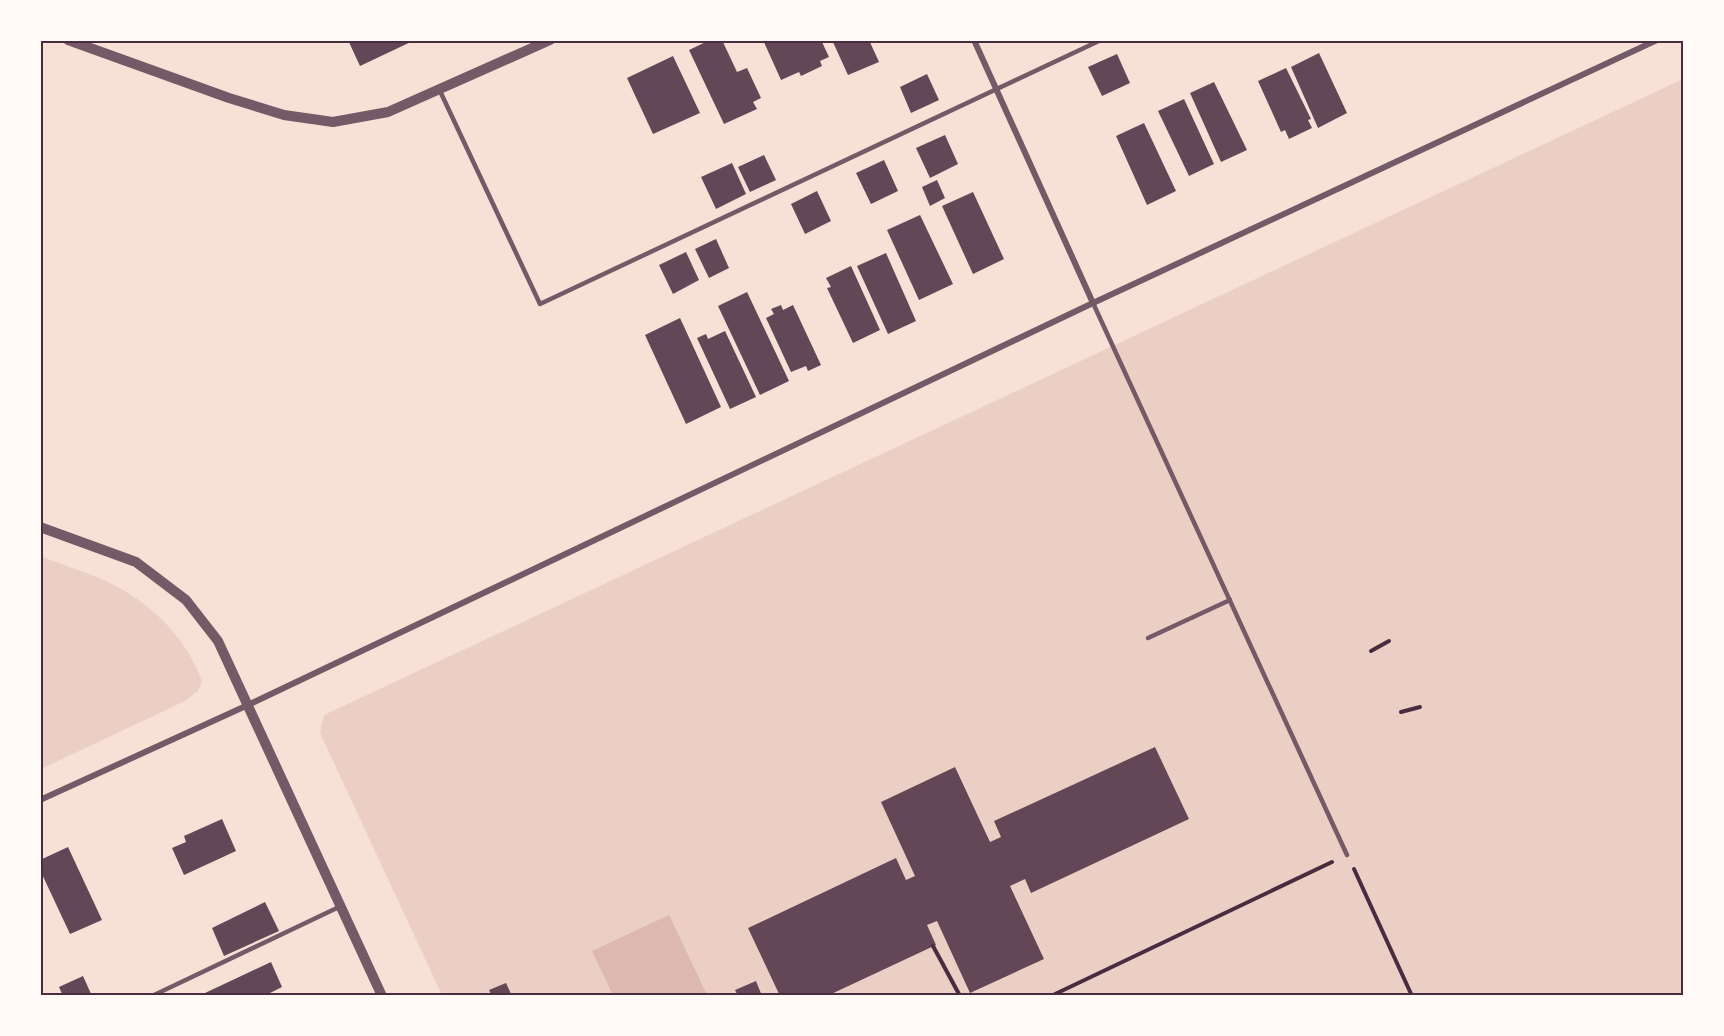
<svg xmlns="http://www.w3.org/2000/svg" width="1724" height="1036" font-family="Raleway,sans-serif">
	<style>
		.green { fill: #ebcfc5 }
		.water { fill: #dcb8b0 }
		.building { fill: #644757 }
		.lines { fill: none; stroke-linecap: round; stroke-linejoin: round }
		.path { stroke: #4a2c40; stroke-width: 4 }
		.service { stroke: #755966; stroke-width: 4.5 }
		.minor { stroke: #755966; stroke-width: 6 }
		.tertiary { stroke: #755966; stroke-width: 10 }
		.neatline { fill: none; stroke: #4a2c40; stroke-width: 2 }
	</style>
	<rect width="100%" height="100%" fill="#f7e1d7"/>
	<!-- green -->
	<g class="green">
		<path d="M1683,79V995H442L320,733L324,715Z"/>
		<path d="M41,556C64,566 91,573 114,585C154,606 186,638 202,681L198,691L185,701L41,769Z"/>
	</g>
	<!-- water -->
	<path class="water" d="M669,915L707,995H613L592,951Z"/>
	<!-- building -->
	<g class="building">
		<path d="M348,40H415L360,66Z"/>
		<path d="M710,40H722L737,72L747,68L761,98L753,102L757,109L724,124L689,50Z"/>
		<path d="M763,40H821L829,57L820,61L822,66L801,76L799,72L781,80Z"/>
		<path d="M832,40H869L879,62L848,75Z"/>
		<path d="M1319,53L1347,113L1318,128L1291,67Z"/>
		<path d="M1117,54L1130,83L1102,96L1088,67Z"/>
		<path d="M673,56L700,113L653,134L627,78Z"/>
		<path d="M1286,68L1311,119L1308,120L1312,128L1289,139L1285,130L1281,132L1258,81Z"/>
		<path d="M927,74L939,100L911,113L900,87Z"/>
		<path d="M1214,82L1247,150L1221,162L1190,93Z"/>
		<path d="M1184,99L1214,164L1189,176L1158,111Z"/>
		<path d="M1144,123L1176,191L1147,205L1116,136Z"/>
		<path d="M945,135L958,164L930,178L916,148Z"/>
		<path d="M764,155L776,180L750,192L738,167Z"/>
		<path d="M884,160L898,191L871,204L856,173Z"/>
		<path d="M732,163L746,194L716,209L701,177Z"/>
		<path d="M937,180L945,198L930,206L922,187Z"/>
		<path d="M817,191L831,221L805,234L791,204Z"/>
		<path d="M973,192L1004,259L973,274L942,206Z"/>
		<path d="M920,215L953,284L919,300L887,230Z"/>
		<path d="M716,239L729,268L709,278L695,249Z"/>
		<path d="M686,252L699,280L673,294L659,265Z"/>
		<path d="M886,253L916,321L888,334L857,266Z"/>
		<path d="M851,266L880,330L853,343L827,288L831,287L826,278Z"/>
		<path d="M747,292L789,381L760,395L718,306Z"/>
		<path d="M781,305L783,310L793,305L821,365L808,371L806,366L791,372L766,318L774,314L771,309Z"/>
		<path d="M680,318L721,407L686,424L645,335Z"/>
		<path d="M725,331L756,397L730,409L697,338L706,334L708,339Z"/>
		<path d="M1155,747L1189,819L1031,893L1025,879L1010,886L1044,959L970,993L937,921L927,925L936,945L827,996H780L748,928L896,858L906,880L915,876L881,802L955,767L990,842L1001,837L994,821Z"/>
		<path d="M222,819L236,851L184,875L172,848L186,842L184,836Z"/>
		<path d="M68,847L102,920L70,934L40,870V860Z"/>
		<path d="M265,902L279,931L224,956L212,928Z"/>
		<path d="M271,962L282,987L264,996H206L205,993Z"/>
		<path d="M83,976L92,996H63L59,987Z"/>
		<path d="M756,981L762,996H738L735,990Z"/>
		<path d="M506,983L512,996H492L489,990Z"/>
	</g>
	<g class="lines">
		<!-- path -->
		<g class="path">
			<path d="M1371,651L1389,641"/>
			<path d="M1401,712L1420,707"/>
			<path d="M1354,869L1412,996"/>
			<path d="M933,946L960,996"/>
			<path d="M1051,996L1332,862"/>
		</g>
		<!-- service -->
		<g class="service">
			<path d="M440,91L540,304L1101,40"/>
			<path d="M1093,303L1347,855"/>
			<path d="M1148,638L1230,600"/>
			<path d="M152,996L339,907"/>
		</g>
		<!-- minor -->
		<g class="minor">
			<path d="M974,40L1093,303"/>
			<path d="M40,800L248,705L1093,303L1657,40"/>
		</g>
		<!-- tertiary -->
		<g class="tertiary">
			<path d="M68,40L229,98L284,115L333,122L388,112L550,40"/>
			<path d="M40,527L136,562L186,600L218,641L382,996"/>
		</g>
	</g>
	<!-- border -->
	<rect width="1724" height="1036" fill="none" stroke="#fffaf5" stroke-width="84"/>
	<rect x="42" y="42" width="1640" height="952" class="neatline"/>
</svg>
